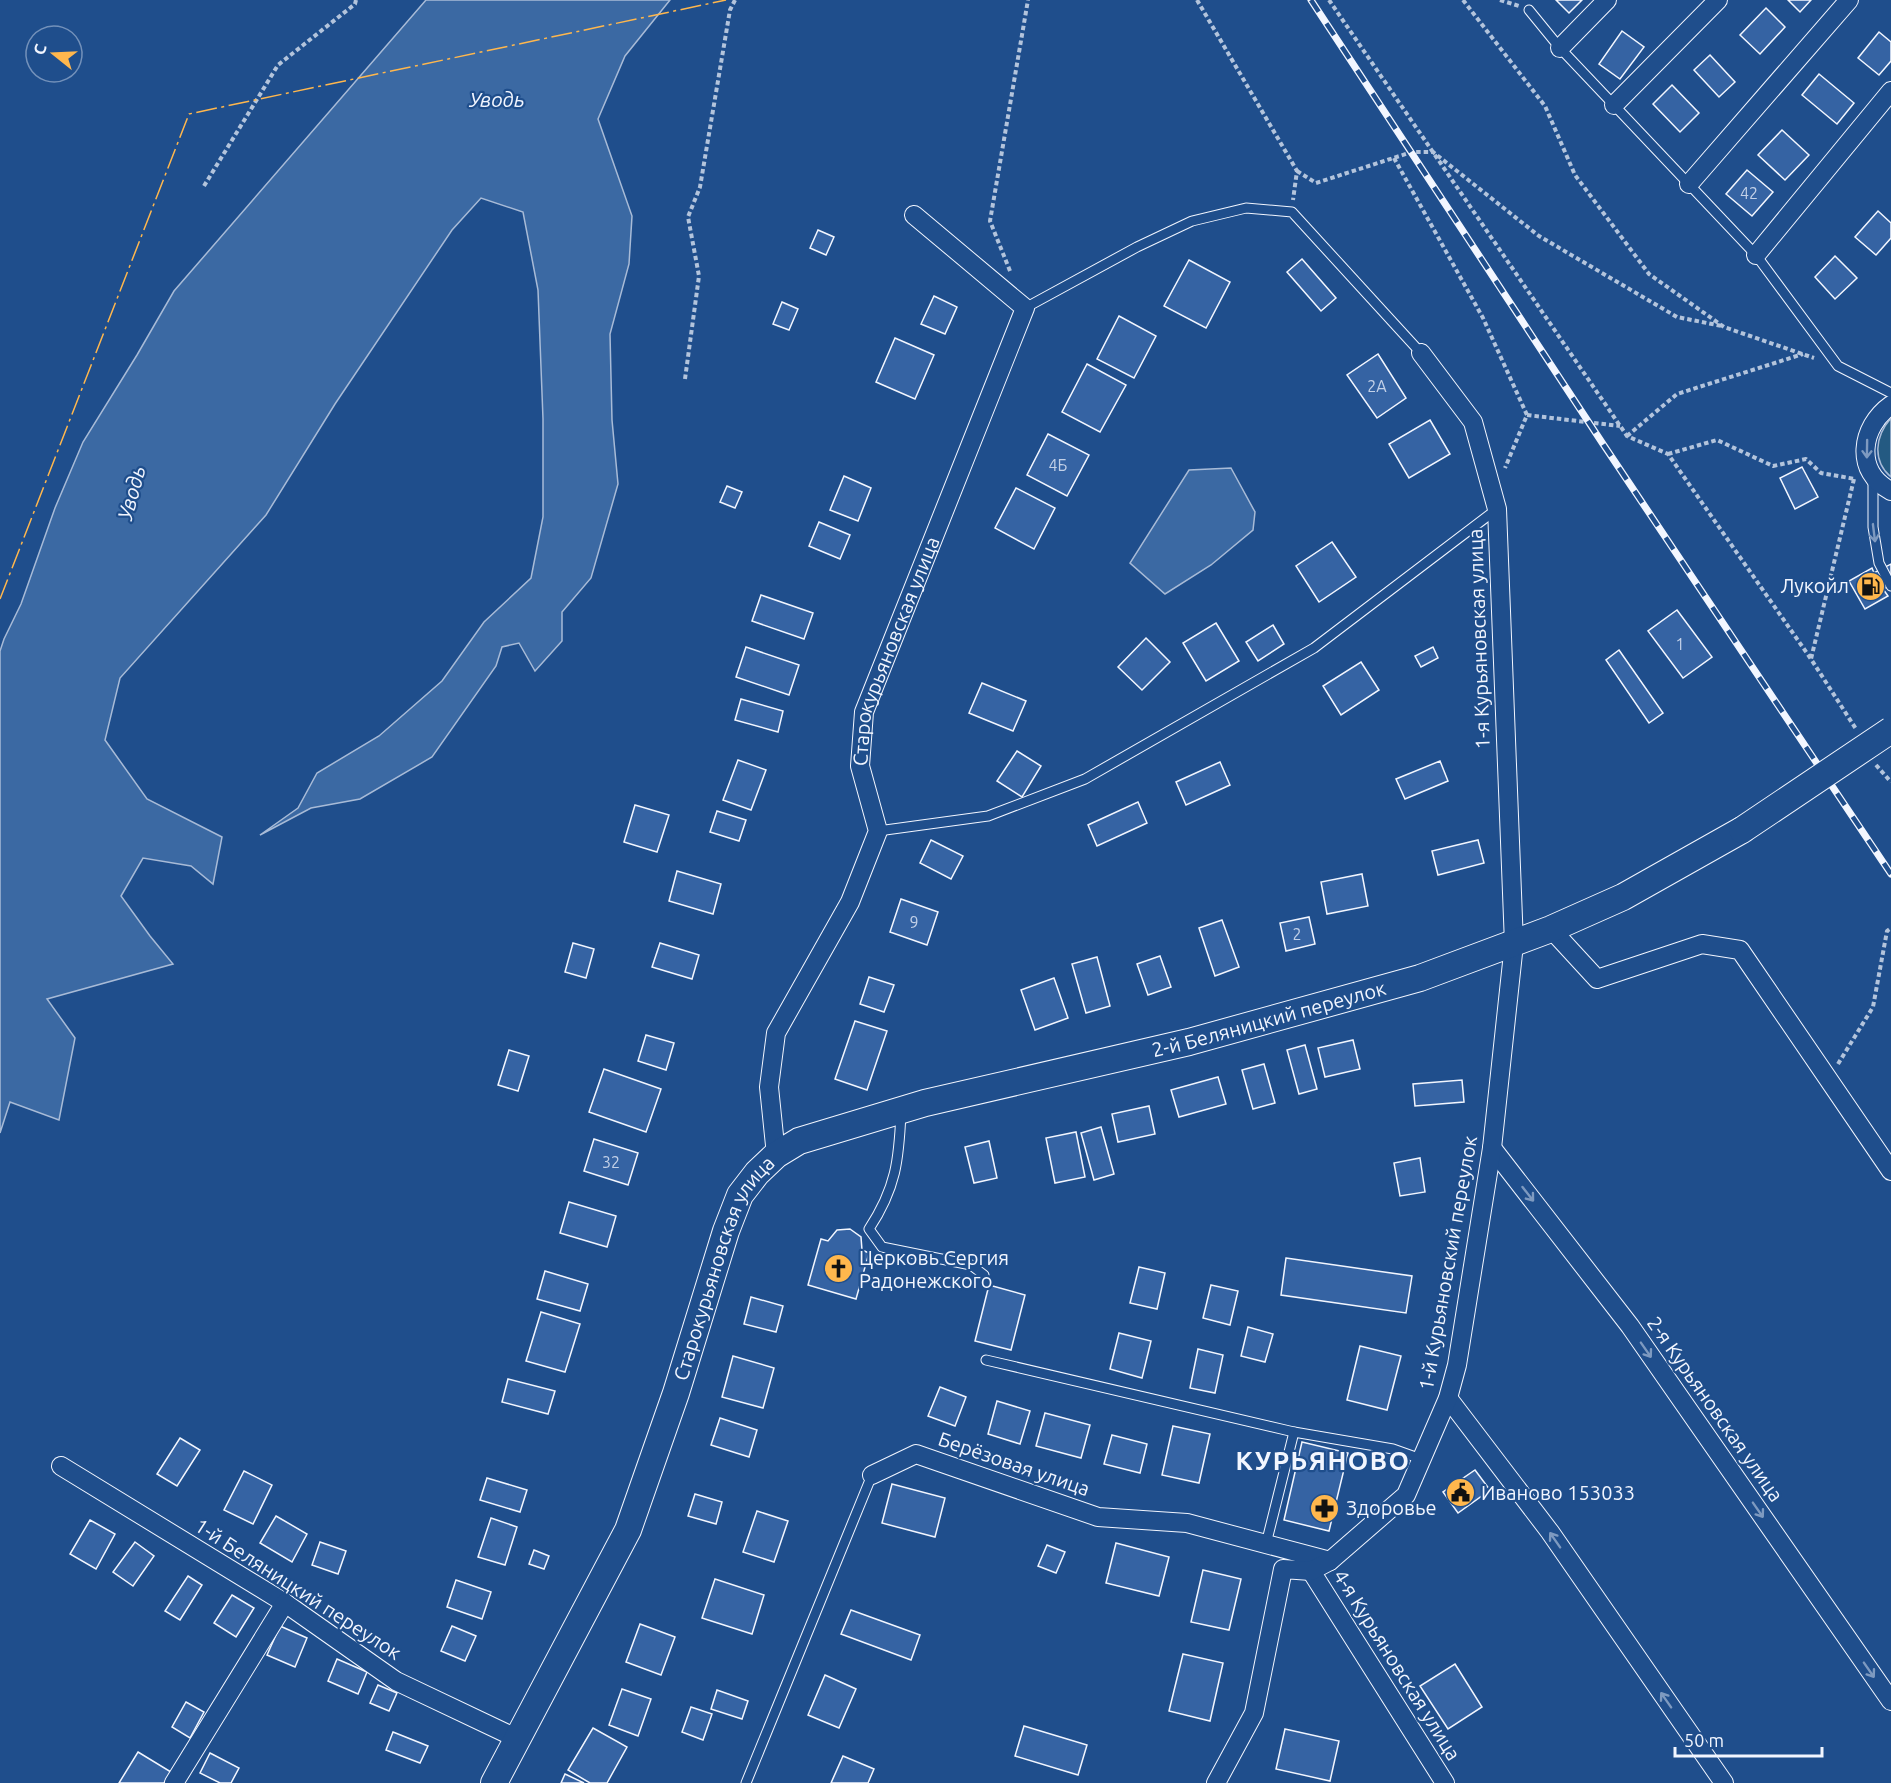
<svg xmlns="http://www.w3.org/2000/svg" width="1891" height="1783" font-family="Ubuntu,sans-serif">
	<style>
		.green { fill: #245a82; stroke: #a8bbd7; stroke-width: 1.5 }
		.water { fill: #3b69a3; stroke: #a8bbd7; stroke-width: 1.5 }
		.building { fill: #3563a3; stroke: #f2f6ff; stroke-width: 1.5 }
		.lines { fill: none; stroke-linecap: round; stroke-linejoin: round }
		.service-casing { stroke: #f2f6ff; stroke-width: 11 }
		.minor-casing { stroke: #f2f6ff; stroke-width: 20 }
		.secondary-casing { stroke: #f2f6ff; stroke-width: 28 }
		.path { stroke: #b3c4dc; stroke-width: 4; stroke-dasharray: 4.5 3; stroke-linecap: butt }
		.service { stroke: #1f4e8c; stroke-width: 9 }
		.minor { stroke: #1f4e8c; stroke-width: 18 }
		.secondary { stroke: #1f4e8c; stroke-width: 26 }
		.rail-casing { stroke: #f2f6ff; stroke-width: 7 }
		.rail { stroke: #1f4e8c; stroke-width: 4.5; stroke-dasharray: 14; stroke-linecap: butt }
		.secondary-bridge-casing { stroke: #f2f6ff; stroke-width: 28; stroke-linecap: butt }
		.secondary-bridge { stroke: #1f4e8c; stroke-width: 26 }
		.power { stroke: #ffb74d; stroke-width: 1.5; stroke-dasharray: 21 4.5 3 4.5; stroke-linecap: butt }
		.oneway { stroke: #7e9ac0 }
		.labels { text-anchor: middle; stroke-width: 4.5; stroke-linejoin: round; paint-order: stroke }
		.number-label { font-size: 16px; fill: #c3d1e8 }
		.poi-label { font-size: 20px; fill: #f2f6ff; stroke: #1f4e8c; text-anchor: start }
		.street-label { font-size: 20px; fill: #f2f6ff; stroke: #1f4e8c }
		.water-label { font-size: 21px; font-style: italic; fill: #f2f6ff; stroke: #1f4e8c }
		.district-label { font-size: 26px; font-weight: bold; letter-spacing: 1.5px; fill: #f2f6ff; stroke: #1f4e8c }
	</style>
	<rect width="100%" height="100%" fill="#1f4e8c"/>
	<!-- green -->
	<path class="green" d="M1891,418V477C1872,461 1875,436 1891,418Z"/>
	<!-- water -->
	<g class="water">
		<path d="M426,0H670L625,56L598,119L632,216L629,264L610,334L612,420L618,484L591,578L562,612V641L535,671L519,643L502,647L496,666L432,757L360,799L311,808L260,835L298,808L317,773L379,736L442,681L484,622L531,578L543,517V419L538,290L523,212L481,198L452,230L335,404L266,515L120,678L105,740L147,799L222,837L213,884L191,866L143,858L121,896L150,936L173,964L47,999L75,1038L59,1120L10,1102L0,1133V651L4,639L21,604L55,508L83,442L137,355L174,291Z"/>
		<path d="M1231,468L1255,512L1253,530L1211,565L1165,594L1130,563L1189,470Z"/>
	</g>
	<!-- building -->
	<g class="building">
		<path d="M1556,0H1582L1569,13Z"/>
		<path d="M1788,0H1811L1800,12Z"/>
		<path d="M1766,8L1785,27L1760,54L1740,35Z"/>
		<path d="M1622,31L1644,47L1620,79L1599,64Z"/>
		<path d="M1879,32L1891,42V61L1879,75L1858,58Z"/>
		<path d="M1710,55L1735,82L1719,97L1694,70Z"/>
		<path d="M1819,74L1854,103L1837,124L1802,95Z"/>
		<path d="M1672,85L1699,113L1680,132L1653,104Z"/>
		<path d="M1782,130L1809,155L1785,180L1758,155Z"/>
		<path d="M1747,170L1773,192L1752,216L1726,194Z"/>
		<path d="M1878,211L1891,223V238L1876,255L1855,237Z"/>
		<path d="M818,230L834,237L826,255L810,248Z"/>
		<path d="M1835,256L1857,278L1835,299L1815,277Z"/>
		<path d="M1302,259L1336,298L1321,311L1287,272Z"/>
		<path d="M1189,260L1230,282L1206,328L1164,306Z"/>
		<path d="M934,296L957,307L945,334L921,324Z"/>
		<path d="M782,302L798,309L789,330L773,324Z"/>
		<path d="M1119,316L1156,336L1134,378L1097,359Z"/>
		<path d="M895,338L934,355L915,399L876,382Z"/>
		<path d="M1378,354L1406,398L1377,418L1347,375Z"/>
		<path d="M1087,364L1126,385L1100,432L1062,412Z"/>
		<path d="M1430,420L1450,454L1409,478L1389,444Z"/>
		<path d="M1048,434L1089,455L1067,496L1027,475Z"/>
		<path d="M1802,467L1818,497L1795,509L1780,478Z"/>
		<path d="M844,476L871,488L858,521L830,510Z"/>
		<path d="M727,486L742,492L735,508L720,502Z"/>
		<path d="M1016,488L1055,508L1034,549L995,528Z"/>
		<path d="M819,522L850,535L840,559L809,546Z"/>
		<path d="M1332,542L1356,577L1319,602L1296,566Z"/>
		<path d="M1891,564V584L1883,589L1888,596L1865,609L1849,581L1872,568L1874,573Z"/>
		<path d="M761,595L813,613L804,639L752,621Z"/>
		<path d="M1677,610L1712,657L1683,678L1648,631Z"/>
		<path d="M1216,623L1239,661L1206,681L1183,643Z"/>
		<path d="M1273,625L1284,644L1258,661L1246,642Z"/>
		<path d="M1146,638L1170,662L1142,690L1118,667Z"/>
		<path d="M746,647L799,665L789,695L736,677Z"/>
		<path d="M1433,647L1438,658L1421,667L1415,656Z"/>
		<path d="M1619,650L1663,713L1649,723L1606,660Z"/>
		<path d="M1361,662L1379,690L1341,715L1323,686Z"/>
		<path d="M982,683L1026,701L1013,731L969,713Z"/>
		<path d="M741,699L783,711L778,732L735,720Z"/>
		<path d="M1017,751L1041,766L1022,797L997,781Z"/>
		<path d="M738,760L766,770L751,810L723,800Z"/>
		<path d="M1440,761L1448,781L1405,799L1396,779Z"/>
		<path d="M1220,762L1230,785L1186,805L1176,782Z"/>
		<path d="M1138,802L1147,823L1097,846L1088,825Z"/>
		<path d="M635,805L669,815L657,852L624,842Z"/>
		<path d="M717,811L746,820L739,841L710,832Z"/>
		<path d="M931,840L963,856L951,879L920,863Z"/>
		<path d="M1478,840L1484,863L1438,875L1432,851Z"/>
		<path d="M677,871L721,884L713,914L669,901Z"/>
		<path d="M1362,874L1368,906L1327,914L1321,882Z"/>
		<path d="M901,899L938,912L927,945L890,932Z"/>
		<path d="M1309,917L1315,944L1286,951L1280,923Z"/>
		<path d="M1222,920L1239,967L1215,976L1199,928Z"/>
		<path d="M573,943L594,949L586,978L565,972Z"/>
		<path d="M660,943L699,955L692,979L652,967Z"/>
		<path d="M1160,956L1171,987L1148,995L1137,964Z"/>
		<path d="M1097,957L1110,1006L1086,1013L1072,964Z"/>
		<path d="M869,977L894,985L884,1012L860,1004Z"/>
		<path d="M1054,978L1068,1018L1035,1030L1021,990Z"/>
		<path d="M855,1021L887,1031L867,1090L835,1079Z"/>
		<path d="M646,1035L674,1043L666,1070L638,1061Z"/>
		<path d="M1353,1040L1360,1069L1325,1077L1318,1048Z"/>
		<path d="M1305,1045L1317,1089L1299,1094L1287,1050Z"/>
		<path d="M509,1050L529,1056L518,1091L498,1085Z"/>
		<path d="M1264,1064L1275,1103L1253,1109L1242,1070Z"/>
		<path d="M604,1069L661,1089L646,1132L589,1112Z"/>
		<path d="M1218,1077L1226,1104L1179,1117L1171,1090Z"/>
		<path d="M1462,1080L1464,1102L1415,1106L1413,1084Z"/>
		<path d="M1149,1106L1155,1134L1118,1142L1112,1114Z"/>
		<path d="M1101,1127L1114,1174L1094,1180L1081,1133Z"/>
		<path d="M1076,1132L1085,1177L1055,1183L1046,1138Z"/>
		<path d="M594,1139L638,1153L628,1185L584,1171Z"/>
		<path d="M989,1141L997,1178L974,1183L965,1147Z"/>
		<path d="M1420,1158L1425,1192L1400,1196L1394,1163Z"/>
		<path d="M569,1202L616,1216L607,1247L560,1233Z"/>
		<path d="M850,1229L861,1237L862,1250L869,1253L856,1299L808,1285L821,1239L828,1241L837,1230Z"/>
		<path d="M1286,1258L1412,1276L1406,1313L1281,1295Z"/>
		<path d="M1139,1267L1165,1273L1157,1309L1130,1303Z"/>
		<path d="M545,1271L588,1284L580,1311L537,1299Z"/>
		<path d="M989,1285L1025,1295L1011,1350L975,1341Z"/>
		<path d="M1211,1285L1238,1291L1230,1325L1203,1318Z"/>
		<path d="M751,1297L783,1306L776,1332L744,1324Z"/>
		<path d="M541,1312L580,1324L565,1372L526,1361Z"/>
		<path d="M1248,1327L1273,1334L1265,1362L1241,1356Z"/>
		<path d="M1119,1333L1151,1341L1142,1378L1110,1369Z"/>
		<path d="M1360,1346L1401,1356L1387,1410L1347,1400Z"/>
		<path d="M1198,1349L1223,1355L1215,1393L1190,1388Z"/>
		<path d="M733,1356L774,1368L763,1408L722,1397Z"/>
		<path d="M508,1379L555,1391L548,1414L502,1402Z"/>
		<path d="M940,1387L966,1397L955,1426L928,1416Z"/>
		<path d="M997,1401L1030,1411L1020,1444L988,1434Z"/>
		<path d="M1045,1413L1090,1425L1081,1458L1036,1446Z"/>
		<path d="M720,1418L757,1430L749,1457L711,1445Z"/>
		<path d="M1173,1426L1210,1434L1199,1483L1162,1475Z"/>
		<path d="M1112,1435L1147,1444L1140,1473L1104,1464Z"/>
		<path d="M180,1438L200,1450L177,1486L157,1474Z"/>
		<path d="M1302,1442L1348,1453L1329,1531L1284,1520Z"/>
		<path d="M1475,1470L1490,1490L1458,1513L1443,1492Z"/>
		<path d="M244,1471L272,1485L253,1524L224,1510Z"/>
		<path d="M487,1478L527,1490L520,1512L480,1500Z"/>
		<path d="M892,1484L945,1498L935,1537L882,1523Z"/>
		<path d="M695,1494L722,1502L716,1524L688,1516Z"/>
		<path d="M757,1511L788,1521L774,1562L743,1552Z"/>
		<path d="M276,1516L307,1534L292,1562L260,1543Z"/>
		<path d="M491,1518L517,1527L505,1565L478,1557Z"/>
		<path d="M90,1520L115,1534L96,1569L70,1554Z"/>
		<path d="M135,1542L154,1556L133,1586L113,1572Z"/>
		<path d="M320,1542L346,1551L338,1574L312,1565Z"/>
		<path d="M1116,1543L1169,1557L1159,1596L1106,1583Z"/>
		<path d="M1047,1545L1065,1552L1056,1573L1038,1566Z"/>
		<path d="M534,1550L549,1556L544,1569L529,1564Z"/>
		<path d="M1203,1570L1241,1579L1229,1630L1191,1622Z"/>
		<path d="M188,1576L202,1585L180,1620L165,1611Z"/>
		<path d="M715,1579L764,1595L752,1634L702,1618Z"/>
		<path d="M456,1580L491,1592L482,1619L447,1607Z"/>
		<path d="M232,1595L254,1608L236,1637L214,1623Z"/>
		<path d="M851,1610L920,1635L911,1660L841,1634Z"/>
		<path d="M640,1624L675,1637L661,1675L626,1662Z"/>
		<path d="M280,1626L307,1638L295,1667L267,1655Z"/>
		<path d="M452,1626L476,1636L465,1661L441,1651Z"/>
		<path d="M1183,1654L1223,1663L1210,1721L1169,1711Z"/>
		<path d="M337,1659L367,1672L358,1694L328,1681Z"/>
		<path d="M1455,1664L1482,1707L1448,1729L1420,1686Z"/>
		<path d="M825,1675L856,1689L839,1728L808,1715Z"/>
		<path d="M378,1685L397,1693L389,1711L370,1703Z"/>
		<path d="M622,1689L651,1699L638,1736L609,1725Z"/>
		<path d="M717,1690L748,1701L742,1719L711,1709Z"/>
		<path d="M186,1702L204,1712L190,1738L172,1727Z"/>
		<path d="M691,1707L712,1714L703,1740L682,1732Z"/>
		<path d="M1024,1726L1087,1745L1078,1775L1015,1756Z"/>
		<path d="M593,1728L627,1747L607,1783H590L568,1770Z"/>
		<path d="M1285,1729L1339,1741L1330,1781L1276,1769Z"/>
		<path d="M393,1732L428,1746L420,1763L386,1750Z"/>
		<path d="M138,1752L171,1772L164,1783H119Z"/>
		<path d="M210,1753L239,1768L231,1783H220L200,1773Z"/>
		<path d="M843,1756L874,1769L868,1783H831Z"/>
		<path d="M565,1774L584,1783H561Z"/>
	</g>
	<g class="lines">
		<defs>
			<g id="service">
				<path d="M1529,10L1560,48L1756,255L1838,366L1891,393"/>
				<path d="M1025,308L1137,247L1192,221L1246,208L1292,212L1421,353"/>
				<path d="M1873,478V527L1879,563L1891,586"/>
				<path d="M878,831L988,816L1085,779L1314,648L1497,509"/>
				<path d="M901,1112C899,1160 896,1188 869,1229L882,1247L971,1265L984,1275"/>
				<path d="M986,1360L1294,1432"/>
				<path d="M1266,1544L1294,1432L1393,1449L1421,1459"/>
				<path d="M746,1783L872,1475"/>
			</g>
			<g id="minor">
				<path d="M1560,48L1607,0"/>
				<path d="M1614,105L1718,0"/>
				<path d="M1689,184L1849,0"/>
				<path d="M1756,255L1891,91"/>
				<path d="M1891,405C1860,427 1854,472 1891,491"/>
				<path d="M1551,929L1597,979L1702,944L1740,950L1891,1171"/>
				<path d="M1492,1148L1630,1326L1891,1701"/>
				<path id="s1" d="M776,1155L769,1087L776,1033L850,902L878,831L860,766L864,712L1025,308L914,215"/>
				<path d="M1448,1398L1550,1532L1724,1783"/>
				<path d="M61,1466L285,1603L396,1681L516,1738"/>
				<path d="M872,1475L916,1454L1098,1517L1187,1523L1330,1561"/>
				<path d="M1311,1571L1445,1783"/>
				<path d="M174,1783L285,1603"/>
				<path d="M1216,1783L1254,1713L1283,1569L1311,1571L1330,1561L1406,1495L1448,1398L1457,1365L1492,1148L1514,944L1497,509L1473,422L1421,353"/>
			</g>
			<g id="secondary">
				<path id="s2" d="M494,1783L628,1530L676,1393L726,1231L740,1195L757,1173L776,1155L799,1141L925,1103L1189,1042L1420,978L1551,929L1623,897L1742,830"/>
			</g>
		</defs>
		<!-- service casing -->
		<use href="#service" class="service-casing"/>
		<!-- minor casing -->
		<use href="#minor" class="minor-casing"/>
		<!-- secondary casing -->
		<use href="#secondary" class="secondary-casing"/>
		<!-- path -->
		<g class="path">
			<path d="M1197,0L1297,171L1293,200"/>
			<path d="M1329,0L1627,436L1668,454L1811,659"/>
			<path d="M1463,0L1545,106L1575,175L1649,274L1724,327L1814,358"/>
			<path d="M1500,0L1519,6"/>
			<path d="M1394,158L1483,318L1527,415L1505,468"/>
			<path d="M1297,171L1316,183L1412,152H1433L1539,236L1677,317L1722,326"/>
			<path d="M204,186L278,65L355,4L356,0"/>
			<path d="M1010,271L990,221L1028,0"/>
			<path d="M685,379L699,276L688,217L700,187L730,10L735,0"/>
			<path d="M1527,415L1620,426"/>
			<path d="M1627,436L1677,394L1803,354"/>
			<path d="M1668,454L1717,440L1773,466L1806,459L1821,473L1855,479"/>
			<path d="M1854,479L1811,659L1856,729"/>
			<path d="M1876,765L1891,782"/>
			<path d="M1838,1064L1873,1007L1887,931L1891,928"/>
		</g>
		<!-- service -->
		<use href="#service" class="service"/>
		<!-- minor -->
		<use href="#minor" class="minor"/>
		<!-- secondary -->
		<use href="#secondary" class="secondary"/>
		<defs>
			<path id="rail" d="M1311,0L1603,444L1891,874"/>
		</defs>
		<!-- rail casing -->
		<use href="#rail" class="rail-casing"/>
		<!-- rail -->
		<use href="#rail" class="rail"/>
		<defs>
			<path id="secondary-bridge" d="M1742,830L1891,730"/>
		</defs>
		<!-- secondary-bridge casing -->
		<use href="#secondary-bridge" class="secondary-bridge-casing"/>
		<!-- secondary-bridge -->
		<use href="#secondary-bridge" class="secondary-bridge"/>
		<!-- power -->
		<path class="power" d="M0,599L189,114L726,0"/>
	</g>
	<!-- one-way arrows -->
	<defs><path id="oneway-shaft" d="M-6 0H5M1.5-3L5.5 0L1.5 3" fill="none" stroke-width="1.6" stroke-linecap="round" stroke-linejoin="round" transform="scale(1.5)"/></defs>
	<g class="oneway">
		<use href="#oneway-shaft" transform="translate(1867 449) rotate(91)"/>
		<use href="#oneway-shaft" transform="translate(1874 533) rotate(83)"/>
		<use href="#oneway-shaft" transform="translate(1528 1194) rotate(52)"/>
		<use href="#oneway-shaft" transform="translate(1646 1350) rotate(55)"/>
		<use href="#oneway-shaft" transform="translate(1758 1510) rotate(55)"/>
		<use href="#oneway-shaft" transform="translate(1555 1540) rotate(-125)"/>
		<use href="#oneway-shaft" transform="translate(1869 1670) rotate(55)"/>
		<use href="#oneway-shaft" transform="translate(1666 1700) rotate(-125)"/>
	</g>
	<!-- icons -->
	<defs>
		<symbol id="fuel-disc" viewBox="-11 -11 22 22"><circle r="9.5" fill="#ffb74d" stroke="#1f4e8c"/><path d="M-5.5-6h7V0h2V4h1.3V-2.5L3-4.5l.8-.8L6-3V5H2.5V1h-1V6h-7ZM-4.2-4.7v3.2H.2V-4.7Z" fill="#111"/></symbol>
		<symbol id="church-disc" viewBox="-11 -11 22 22"><circle r="9.5" fill="#ffb74d" stroke="#1f4e8c"/><path d="M-1.2-6h2.4v3.5h3.3v2.4h-3.3V6h-2.4V-.1h-3.3v-2.4h3.3Z" fill="#111"/></symbol>
		<symbol id="civic-disc" viewBox="-11 -11 22 22"><circle r="9.5" fill="#ffb74d" stroke="#1f4e8c"/><path d="M-.6-6.5H3V-4.5H.6V-3L4-1V1h2V6H-6V1h2V-1L-.6-3ZM-1.2 2.5V6h2.4V2.5Z" fill="#111"/></symbol>
		<symbol id="pharmacy-disc" viewBox="-11 -11 22 22"><circle r="9.5" fill="#ffb74d" stroke="#1f4e8c"/><path d="M-2-6h4v4h4v4h-4v4h-4v-4h-4v-4h4Z" fill="#111"/></symbol>
	</defs>
	<g fill-rule="evenodd">
		<use href="#fuel-disc" x="1854" y="570" width="33" height="33"/>
		<use href="#church-disc" x="822" y="1252" width="33" height="33"/>
		<use href="#civic-disc" x="1444" y="1476" width="33" height="33"/>
		<use href="#pharmacy-disc" x="1308" y="1492" width="33" height="33"/>
	</g>
	<g class="labels">
		<!-- number labels -->
		<g class="number-label">
			<text x="1749" y="199">42</text>
			<text x="1377" y="392">2А</text>
			<text x="1058" y="471">4Б</text>
			<text x="1680" y="650">1</text>
			<text x="914" y="928">9</text>
			<text x="1297" y="940">2</text>
			<text x="611" y="1168">32</text>
		</g>
		<!-- poi labels -->
		<g class="poi-label">
			<text x="1849" y="593" text-anchor="end">Лукойл</text>
			<text x="859" y="1265">Церковь Сергия<tspan x="859" dy="23">Радонежского</tspan></text>
			<text x="1481" y="1500">Иваново 153033</text>
			<text x="1346" y="1515">Здоровье</text>
		</g>
		<!-- street labels -->
		<g class="street-label">
			<text transform="translate(1479 639) rotate(-92)" y="7">1-я Курьяновская улица</text>
			<text dy="7" stroke="none"><textPath href="#s1" startOffset="538">Старокурьяновская улица</textPath></text>
			<text dy="7" stroke="none"><textPath href="#s2" startOffset="1206">2-й Беляницкий переулок</textPath></text>
			<text transform="translate(1448 1263) rotate(-80)" y="7">1-й Курьяновский переулок</text>
			<text dy="7" stroke="none"><textPath href="#s2" startOffset="566">Старокурьяновская улица</textPath></text>
			<text transform="translate(1715 1409) rotate(55)" y="7">2-я Курьяновская улица</text>
			<text transform="translate(1014 1464) rotate(19)" y="7">Берёзовая улица</text>
			<text transform="translate(298 1589) rotate(33)" y="7">1-й Беляницкий переулок</text>
			<text transform="translate(1397 1665) rotate(58)" y="7">4-я Курьяновская улица</text>
		</g>
		<!-- water labels -->
		<g class="water-label">
			<text x="497" y="107">Уводь</text>
			<text transform="translate(132 493) rotate(-75)" y="7">Уводь</text>
		</g>
		<!-- district labels -->
		<g class="district-label">
			<text x="1323" y="1470">КУРЬЯНОВО</text>
		</g>
	</g>
	<!-- north arrow -->
	<g transform="translate(54 54) rotate(288)"><circle r="28" fill="#1f4e8c" stroke="#7391ba" stroke-width="1.5"/>
	<path d="M0-4.5L10 22L0 15L-10 22Z" fill="#ffb74d"/>
	<text y="-9" font-size="16" font-weight="bold" text-anchor="middle" fill="#f2f6ff">С</text>
	</g>
	<!-- scale -->
	<path d="M1675 1747v9h147v-9" fill="none" stroke="#f2f6ff" stroke-width="3"/>
	<text x="1684" y="1747" font-size="18" fill="#f2f6ff" stroke="#1f4e8c" stroke-width="4.5" paint-order="stroke">50 m</text>
</svg>
